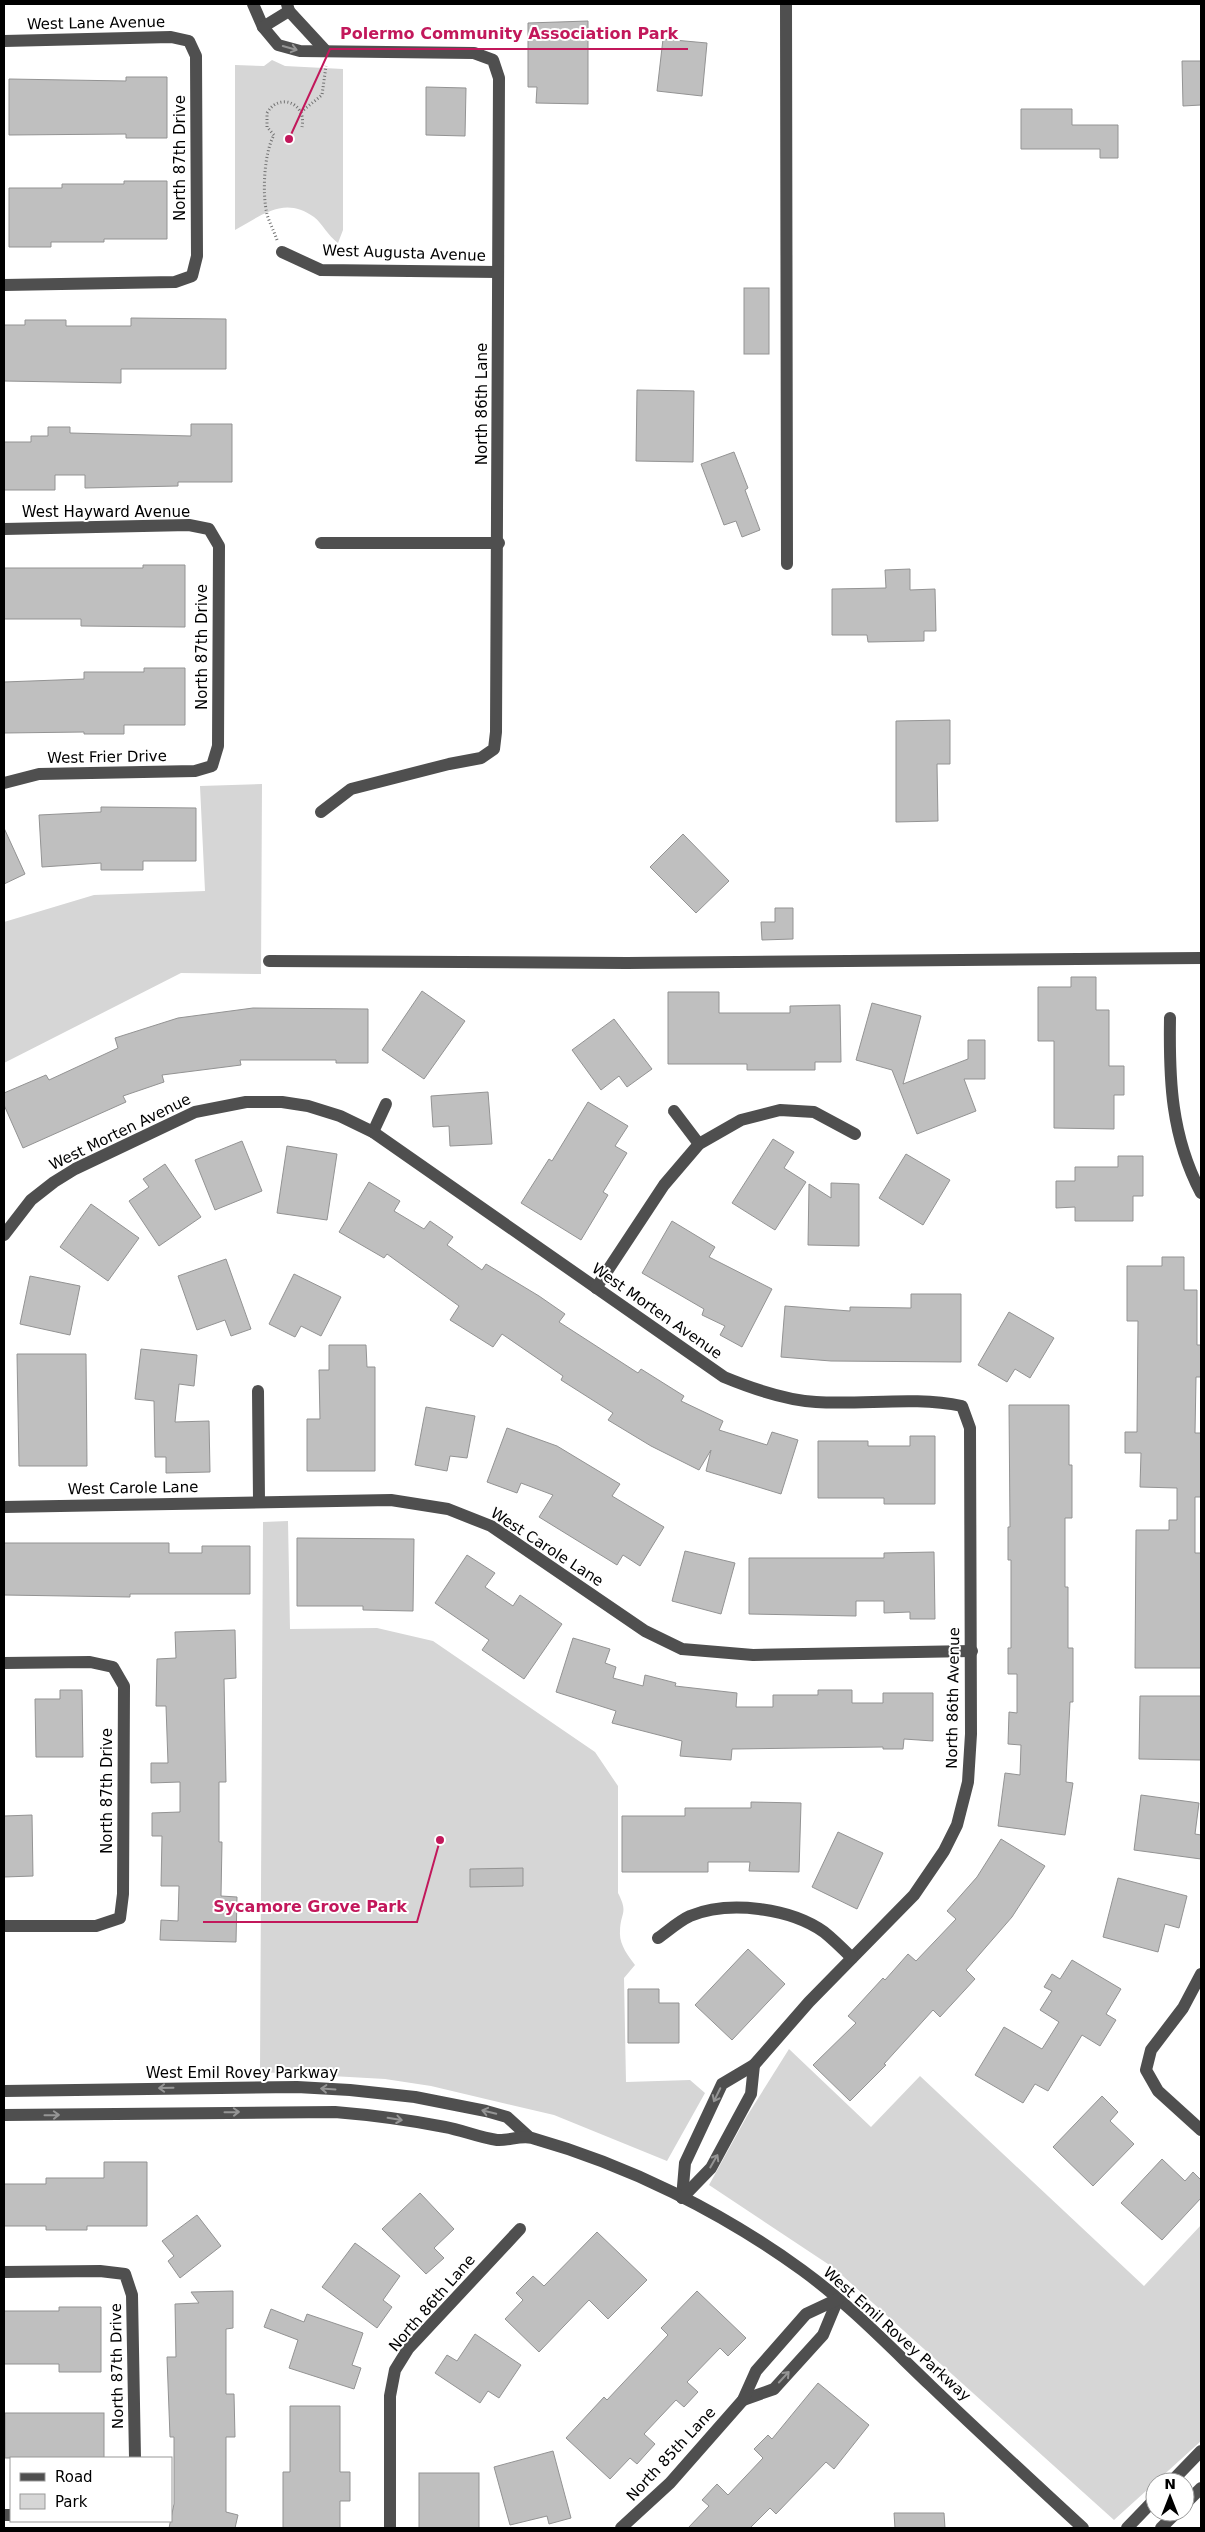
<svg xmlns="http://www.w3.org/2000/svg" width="1205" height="2532" font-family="'DejaVu Sans',sans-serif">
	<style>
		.green { fill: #d6d6d6 }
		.building { fill: #bfbfbf; stroke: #939393 }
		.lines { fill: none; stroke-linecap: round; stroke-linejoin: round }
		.path { stroke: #717171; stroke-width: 3; stroke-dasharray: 1 2.5; stroke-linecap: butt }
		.minor { stroke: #4f4f4f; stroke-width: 12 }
		.oneway { stroke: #959595 }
		.labels { text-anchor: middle; stroke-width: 4; stroke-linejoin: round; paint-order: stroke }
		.street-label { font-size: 15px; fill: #000; stroke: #fff }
		.leader { fill: none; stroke: #c2185b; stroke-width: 2 }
		.callout-dot { fill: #c2185b; stroke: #fff; stroke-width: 2 }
		.callout-label { font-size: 16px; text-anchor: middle; font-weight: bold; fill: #c2185b; stroke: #fff; stroke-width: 4; stroke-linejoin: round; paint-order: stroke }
	</style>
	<rect width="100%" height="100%" fill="#fff"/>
	<!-- green -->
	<g class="green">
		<path d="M272,60L285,66L343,69V230L338,243C327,235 323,224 314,217C284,195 261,216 235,230V65L264,66Z"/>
		<path d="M262,784L261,974L181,973L4,1063V922L94,895L205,891L200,786Z"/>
		<path d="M288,1521L290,1629L377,1628L433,1641L595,1752L618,1786V1893C629,1914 620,1912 620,1932C619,1944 628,1956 635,1965L624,1978L626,2082L690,2080L705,2093L667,2161L554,2115L431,2086L385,2079L260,2072L263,1522Z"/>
		<path d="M789,2049L871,2127L920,2076L1144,2286L1201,2225V2441L1114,2520L834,2268L709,2185L747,2116Z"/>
	</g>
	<!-- building -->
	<g class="building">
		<path d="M588,21V104L536,103L537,87H528V23Z"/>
		<path d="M663,39L707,43L702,96L657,91Z"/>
		<path d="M1182,61H1201V105L1183,106Z"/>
		<path d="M126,77H167V138H126V134L9,135V79L126,81Z"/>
		<path d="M426,87L466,88L465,136L426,135Z"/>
		<path d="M1021,109H1072V125H1118V158H1100V149H1021Z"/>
		<path d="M124,181H167V239H104V242H51V247H9V188H62V184H124Z"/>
		<rect x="744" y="288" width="25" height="66"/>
		<path d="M131,318L226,319V369H121V383L4,381V325H25V320H66V326H131Z"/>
		<path d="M637,390L694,391L693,462L636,461Z"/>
		<path d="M191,424H232V482H178V486L85,488V475H55V490H4V442H31V436H48V427H70V433L191,436Z"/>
		<path d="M734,452L748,488L745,490L760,530L742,537L736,521L724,525L701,464Z"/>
		<path d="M143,565H185V627L81,626V619H4V568H143Z"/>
		<path d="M910,569V590L935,589L936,631H924V641L868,642L867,635H832V589L886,588L885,570Z"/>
		<path d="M144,668H185V725H124V734H84V732L4,733V682L84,679V672H144Z"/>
		<path d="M950,720V764H937L938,821L896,822V721Z"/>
		<path d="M101,807L196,808V861H143V870H101V863L42,867L39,815L101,812Z"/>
		<path d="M4,828L25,874L4,884Z"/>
		<path d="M683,834L729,881L696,913L650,867Z"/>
		<path d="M775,908H793V939L762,940L761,922H775Z"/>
		<path d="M1071,977H1096V1010H1109V1066H1124V1095H1114V1129L1054,1128V1041H1038V987H1071Z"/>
		<path d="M422,991L465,1021L424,1079L382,1050Z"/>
		<path d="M668,992H719V1013H790V1006L840,1005L841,1062H815V1070H747V1064H668Z"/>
		<path d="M872,1003L921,1016L903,1084L968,1059V1040H985V1079H964L976,1111L917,1134L892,1070L856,1060Z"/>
		<path d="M253,1008L368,1009V1063H336V1060H240L241,1065L162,1075L164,1082L123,1096L126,1102L23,1148L4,1105V1093L46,1075L49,1080L118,1048L115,1038L178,1018Z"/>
		<path d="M614,1019L652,1069L627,1087L619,1076L601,1090L572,1050Z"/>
		<path d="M488,1092L492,1144L450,1146L449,1126L433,1127L431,1096Z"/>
		<path d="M588,1102L628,1126L615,1146L627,1153L603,1192L608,1195L581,1240L521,1203L549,1159L552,1161Z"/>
		<path d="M773,1139L794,1152L784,1168L806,1182L775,1230L732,1203Z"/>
		<path d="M242,1141L262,1191L215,1210L195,1160Z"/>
		<path d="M287,1146L337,1154L327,1220L277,1213Z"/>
		<path d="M906,1154L950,1180L923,1225L879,1198Z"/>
		<path d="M1118,1156H1143V1196H1133V1221H1075V1207L1056,1208V1181H1075V1167H1118Z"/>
		<path d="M165,1164L201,1217L159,1246L129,1201L149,1187L143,1179Z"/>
		<path d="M369,1182L400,1201L394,1211L424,1229L430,1221L453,1237L447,1245L482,1270L486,1264L539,1296L565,1314L559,1322L638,1373L641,1369L684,1396L681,1401L723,1421L719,1430L767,1445L772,1432L798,1440L781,1494L706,1471L711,1450L699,1470L651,1446L608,1420L613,1413L561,1380L563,1376L502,1334L493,1347L450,1320L459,1306L387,1254L384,1258L339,1232Z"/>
		<path d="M831,1183L859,1184V1246L808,1245L809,1184L831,1198Z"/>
		<path d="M91,1204L139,1238L108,1281L60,1247Z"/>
		<path d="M672,1221L715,1247L709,1257L772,1289L742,1347L720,1335L725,1326L702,1315L704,1309L642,1273Z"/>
		<path d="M1162,1257H1184V1290H1197V1345H1201V1377H1196L1195,1433H1201V1497H1195V1553H1201V1668H1135L1136,1530H1169V1520H1177V1488L1140,1487L1141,1453H1125V1432H1137L1138,1321H1127V1266H1162Z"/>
		<path d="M226,1259L251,1329L231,1336L225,1320L197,1330L178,1276Z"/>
		<path d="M294,1274L341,1297L321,1336L301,1326L295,1337L269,1324Z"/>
		<path d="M30,1276L80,1286L70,1335L20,1324Z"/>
		<path d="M911,1294H961V1362L831,1361L781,1357L785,1306L850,1311V1307L911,1308Z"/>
		<path d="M1009,1312L1054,1338L1030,1378L1015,1369L1007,1382L978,1365Z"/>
		<path d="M329,1345H366L367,1367H375V1471H307V1419H320L319,1370H329Z"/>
		<path d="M141,1349L197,1355L194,1386L179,1384L175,1422L209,1421L210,1472L166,1473V1457H155L154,1401L135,1399Z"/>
		<path d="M17,1354H86L87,1466H19Z"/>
		<path d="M1009,1405H1069V1465H1072V1518H1065V1587H1068V1648H1073V1702H1070L1066,1782L1073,1783L1065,1835L998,1826L1005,1773L1020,1775L1021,1745L1008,1744L1009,1712L1017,1713V1674H1008V1648H1011V1560H1008V1527H1010Z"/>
		<path d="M426,1407L475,1416L467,1458L450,1456L447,1471L415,1465Z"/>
		<path d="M507,1428L557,1446L620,1484L612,1496L664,1527L640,1566L623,1555L617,1565L539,1517L553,1495L521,1483L517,1493L487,1482Z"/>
		<path d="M910,1436H935V1504H884V1498H818V1441H868V1446H910Z"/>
		<path d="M297,1538L414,1539L413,1611L363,1610V1606H297Z"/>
		<path d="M4,1543H169V1553H202V1546H250V1594H130V1597L4,1595Z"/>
		<path d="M685,1551L735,1563L721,1614L672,1601Z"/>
		<path d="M934,1552L935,1619H910V1612L884,1613V1601H856V1616L749,1614V1558H884V1553Z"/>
		<path d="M467,1555L495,1573L485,1587L513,1606L520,1595L562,1624L524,1679L482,1650L489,1640L435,1603Z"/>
		<path d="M235,1630L236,1678L224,1679L226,1782H219V1842H222L221,1896L237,1897L236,1942L160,1940L161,1920L178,1921L179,1886H161L162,1836H152V1813L180,1812V1782L151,1783V1763H168L166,1706H156L157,1659L176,1658L175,1632Z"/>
		<path d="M573,1638L610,1649L605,1663L616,1667L613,1678L643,1686L645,1675L676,1683L675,1686L737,1693L736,1707H773V1695H818V1690H852V1703H883V1693H933V1741L904,1739L903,1749H883V1747L732,1749L731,1760L680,1756L682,1741L612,1723L616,1711L556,1692Z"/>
		<path d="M60,1690H82L83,1757H36L35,1699H60Z"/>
		<path d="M1140,1696H1201V1760L1139,1759Z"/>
		<path d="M1141,1795L1199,1803L1195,1834L1201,1835V1859L1134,1850Z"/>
		<path d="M751,1802L801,1803L799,1872L749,1871L750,1862H708V1872H622V1816H685V1808H751Z"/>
		<path d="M32,1815L33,1876L4,1877V1816Z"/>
		<path d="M838,1832L883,1853L857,1909L812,1887Z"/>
		<path d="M1001,1839L1045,1866L1012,1917L966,1970L975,1979L940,2017L933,2010L884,2064L886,2065L850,2101L813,2065L856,2023L848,2016L883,1978L885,1980L908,1954L916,1961L956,1919L947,1911L977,1877Z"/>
		<path d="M523,1868V1886L470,1887V1869Z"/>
		<path d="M1118,1878L1187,1896L1179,1928L1165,1924L1158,1952L1103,1937Z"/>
		<path d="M748,1949L785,1984L732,2040L695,2005Z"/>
		<path d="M1072,1960L1121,1989L1106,2014L1116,2020L1100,2046L1082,2035L1048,2091L1035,2084L1023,2103L975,2075L1004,2027L1042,2049L1059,2022L1040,2010L1052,1991L1044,1987L1052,1974L1060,1979Z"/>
		<path d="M628,1989H659V2003H679V2043H628Z"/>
		<path d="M1102,2096L1118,2112L1110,2121L1134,2144L1093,2186L1053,2147Z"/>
		<path d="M1162,2159L1185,2181L1193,2172L1201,2180V2198L1162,2240L1121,2203Z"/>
		<path d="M104,2162H147V2226H87V2230H46V2226H4V2184H46V2178H104Z"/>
		<path d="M420,2193L454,2229L434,2248L444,2258L426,2274L382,2229Z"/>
		<path d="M197,2215L221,2246L180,2278L168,2261L174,2256L162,2241Z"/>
		<path d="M597,2232L647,2280L608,2319L589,2300L539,2352L505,2319L523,2300L516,2293L533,2276L544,2286Z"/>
		<path d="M355,2243L400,2276L383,2300L392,2307L377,2328L322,2287Z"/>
		<path d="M233,2291V2328L226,2329V2394H234L235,2437H226V2512L238,2515L235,2528H169L174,2504V2437H170L167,2357H176L175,2304L199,2303L191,2292Z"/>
		<path d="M697,2291L746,2338L728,2356L720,2348L687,2382L698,2392L684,2407L676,2400L644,2434L655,2444L637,2464L630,2458L610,2479L566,2438L604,2397L607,2400L668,2335L661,2328Z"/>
		<path d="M59,2307H101V2372H59V2364H4V2311H59Z"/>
		<path d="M271,2309L304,2322L307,2314L363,2333L352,2365L361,2368L354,2389L289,2368L298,2340L264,2327Z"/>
		<path d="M475,2334L521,2365L499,2398L488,2391L480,2403L435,2373L447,2355L457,2361Z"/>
		<path d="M818,2383L869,2425L834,2469L826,2462L776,2514L770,2508L750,2528H688L709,2506L702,2500L717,2484L728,2495L763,2458L754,2449L768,2435L772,2439Z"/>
		<path d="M290,2406H340V2472H350V2501H340V2528H283V2472H290Z"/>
		<rect x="5" y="2413" width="99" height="45"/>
		<path d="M553,2451L571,2518L549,2524L547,2516L510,2525L494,2467Z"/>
		<rect x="419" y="2473" width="60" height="55"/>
		<path d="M894,2513H944L945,2528H895Z"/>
	</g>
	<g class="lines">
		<!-- path -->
		<g class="path">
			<path d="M301,112L322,95L326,66"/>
			<path d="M277,240C274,231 269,222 267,214C262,194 264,153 274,135L267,127V113C279,92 307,103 302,127"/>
		</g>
		<!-- minor -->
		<g class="minor">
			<path d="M253,4L263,27L278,45L300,51L474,53L493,60L499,78L496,732L494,749L481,758L449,764L351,789L321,812"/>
			<path d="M287,4L289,11L325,50"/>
			<path d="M786,4L787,564"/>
			<path d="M263,27L289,11"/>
			<path d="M4,41L171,37L189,41L196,56L197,256L192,276L175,282L4,285"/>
			<path d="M282,252L321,270L498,272"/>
			<path d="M4,529L189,525L209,529L219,546L218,746L212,766L195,771L39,774L4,783"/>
			<path d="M321,543H499"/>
			<path d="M269,961L627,963L1201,958"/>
			<path d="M1170,1018C1169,1080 1171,1136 1201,1193"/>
			<path d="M674,1111L699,1144"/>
			<path d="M373,1132L386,1104"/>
			<path d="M4,1235L31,1200L54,1182L75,1169L195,1112L246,1102H282L308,1106L340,1116L373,1132L724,1377C753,1389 784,1400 816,1402C865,1405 914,1396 962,1406L970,1428L971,1734L968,1782L957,1825L944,1851L914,1895L809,2002L754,2065L722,2084L685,2163L682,2198"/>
			<path d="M596,1288L664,1185L699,1144L741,1120L780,1110L814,1112L855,1134"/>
			<path d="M258,1391L259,1501"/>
			<path d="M4,1507L391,1500L448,1509L491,1526L645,1631L682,1649L753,1655L972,1651"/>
			<path d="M4,1663L90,1662L113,1667L124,1686L123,1894L120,1918L96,1926H4"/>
			<path d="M658,1938C668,1931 679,1921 690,1916C729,1900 790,1908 824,1932C834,1940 843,1949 852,1958"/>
			<path d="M1201,1974L1183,2008L1151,2050L1146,2070L1158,2091L1201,2130"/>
			<path d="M4,2091L297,2087L350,2090L415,2097L486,2111L507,2117L529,2137"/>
			<path d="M4,2115L335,2112C372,2115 409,2120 445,2127C462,2130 480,2138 497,2140C508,2141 521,2135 532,2138C628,2165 722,2212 802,2270C849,2304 889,2346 931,2386C981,2434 1032,2481 1083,2528"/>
			<path d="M682,2198L711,2168L751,2094L754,2065"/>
			<path d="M4,2272L100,2271L125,2274L132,2295L135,2458"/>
			<path d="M743,2400L774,2389L823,2335L838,2299"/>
			<path d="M1171,2482L1201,2451"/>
			<path d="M1185,2504L1201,2488"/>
			<path d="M4,2515H11"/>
			<path d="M390,2528V2396L395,2370L408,2349L520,2229"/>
			<path d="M621,2528L670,2483L743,2400L756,2371L806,2314L838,2299"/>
			<path d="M1127,2528L1155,2499"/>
			<path d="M1161,2528L1177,2512"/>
		</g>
	</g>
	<!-- one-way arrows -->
	<defs><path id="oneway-shaft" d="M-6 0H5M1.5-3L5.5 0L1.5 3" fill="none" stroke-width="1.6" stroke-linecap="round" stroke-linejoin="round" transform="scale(1.25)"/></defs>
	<g class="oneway">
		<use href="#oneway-shaft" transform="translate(290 48) rotate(16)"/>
		<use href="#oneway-shaft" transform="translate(166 2088) rotate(179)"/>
		<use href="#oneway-shaft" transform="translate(328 2089) rotate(-176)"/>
		<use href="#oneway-shaft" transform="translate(717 2095) rotate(116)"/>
		<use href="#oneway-shaft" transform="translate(232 2112) rotate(-1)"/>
		<use href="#oneway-shaft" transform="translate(489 2112) rotate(-166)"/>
		<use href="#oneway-shaft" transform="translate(52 2115) rotate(-1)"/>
		<use href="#oneway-shaft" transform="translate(395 2119) rotate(9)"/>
		<use href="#oneway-shaft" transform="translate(714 2161) rotate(-60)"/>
		<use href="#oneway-shaft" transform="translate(784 2377) rotate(-47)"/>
	</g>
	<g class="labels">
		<!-- street labels -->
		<g class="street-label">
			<text transform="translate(96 23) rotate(-1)" y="5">West Lane Avenue</text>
			<text transform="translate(180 158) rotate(-90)" y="5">North 87th Drive</text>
			<text transform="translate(404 253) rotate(2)" y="5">West Augusta Avenue</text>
			<text transform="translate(482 404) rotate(-90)" y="5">North 86th Lane</text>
			<text x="106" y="517">West Hayward Avenue</text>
			<text transform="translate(202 647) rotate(-90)" y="5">North 87th Drive</text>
			<text transform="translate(107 757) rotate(-1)" y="5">West Frier Drive</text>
			<text transform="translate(120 1132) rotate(-26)" y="5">West Morten Avenue</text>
			<text transform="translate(657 1311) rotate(35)" y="5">West Morten Avenue</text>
			<text transform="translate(133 1488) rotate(-1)" y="5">West Carole Lane</text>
			<text transform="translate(547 1547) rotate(33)" y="5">West Carole Lane</text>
			<text transform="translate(953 1698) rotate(-89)" y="5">North 86th Avenue</text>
			<text transform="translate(107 1791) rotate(-90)" y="5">North 87th Drive</text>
			<text x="242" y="2078">West Emil Rovey Parkway</text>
			<text transform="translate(432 2303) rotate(-49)" y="5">North 86th Lane</text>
			<text transform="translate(897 2334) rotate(42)" y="5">West Emil Rovey Parkway</text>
			<text transform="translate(117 2366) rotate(-91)" y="5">North 87th Drive</text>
			<text transform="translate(671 2454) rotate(-47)" y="5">North 85th Lane</text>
		</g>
	</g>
	<!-- callouts -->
	<path class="leader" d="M289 139L330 49H688M440 1840L417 1922H203"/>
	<g class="callout-dot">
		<circle cx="289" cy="139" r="5"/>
		<circle cx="440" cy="1840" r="5"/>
	</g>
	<g class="callout-label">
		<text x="509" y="39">Polermo Community Association Park</text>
		<text x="310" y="1912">Sycamore Grove Park</text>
	</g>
	<!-- border -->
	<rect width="1205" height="2532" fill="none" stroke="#000000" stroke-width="10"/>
	<!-- legend -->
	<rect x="10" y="2457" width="162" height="65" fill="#ffffff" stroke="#999999"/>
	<rect x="20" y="2473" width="25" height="8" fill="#4f4f4f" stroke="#999999"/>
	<text x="55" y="2482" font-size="15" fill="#000000">Road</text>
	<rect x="20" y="2494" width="25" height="15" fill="#d6d6d6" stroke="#999999"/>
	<text x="55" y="2507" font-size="15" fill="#000000">Park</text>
	<!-- north arrow -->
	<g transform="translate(1170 2497)"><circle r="24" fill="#ffffff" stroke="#999999"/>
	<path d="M0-4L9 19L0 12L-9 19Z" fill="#000000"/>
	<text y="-8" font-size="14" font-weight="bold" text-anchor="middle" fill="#000000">N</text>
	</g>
</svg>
